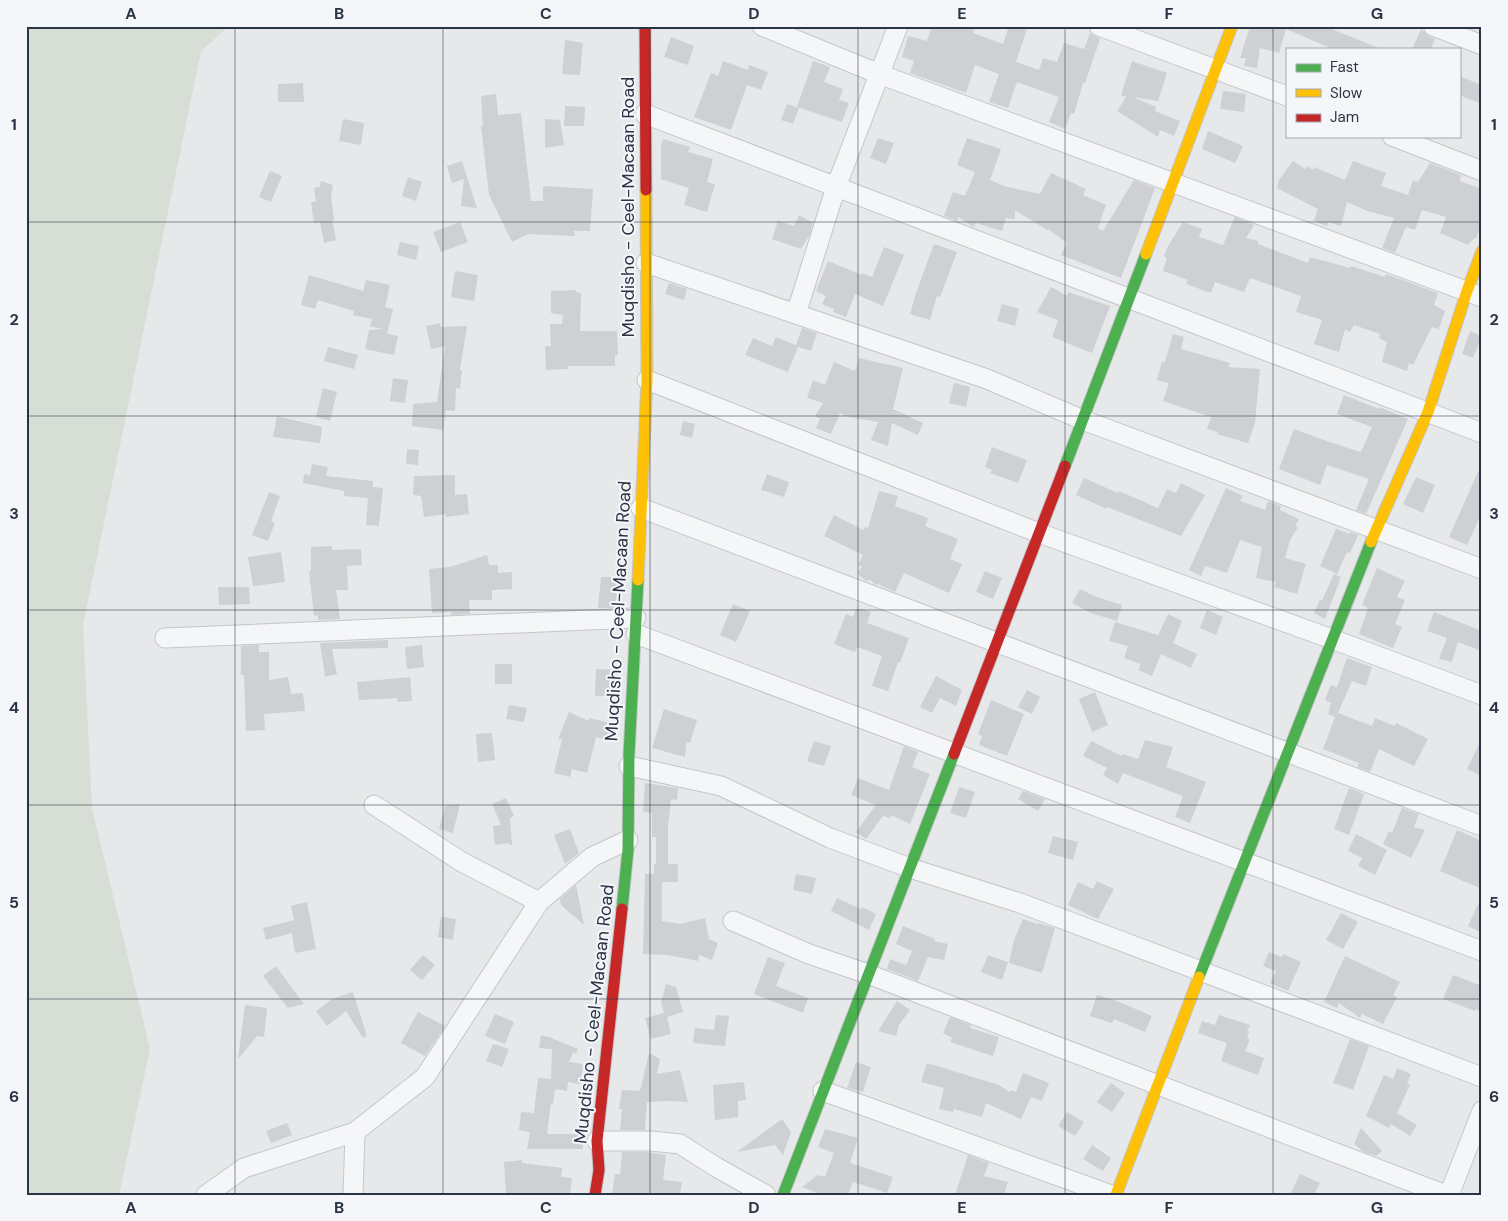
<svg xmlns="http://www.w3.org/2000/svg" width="1508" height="1221" font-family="'DM Sans',sans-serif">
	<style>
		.green { fill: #d6ded6 }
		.building { fill: #ced0d3 }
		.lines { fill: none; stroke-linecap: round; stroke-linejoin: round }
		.street-casing { stroke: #c4c6c8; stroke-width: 21 }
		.fast-casing { stroke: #c4c6c8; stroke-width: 13 }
		.slow-casing { stroke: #c4c6c8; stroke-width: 13 }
		.jam-casing { stroke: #c4c6c8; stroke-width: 13 }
		.street { stroke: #f5f6f7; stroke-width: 19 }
		.fast { stroke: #4caf50; stroke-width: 11 }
		.slow { stroke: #ffc107; stroke-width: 11 }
		.jam { stroke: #c62828; stroke-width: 11 }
		.grid { fill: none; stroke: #2b3445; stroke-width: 1; stroke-opacity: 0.55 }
		.labels { text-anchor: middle; stroke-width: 4; stroke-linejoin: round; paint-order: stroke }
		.street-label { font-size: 18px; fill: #2b3445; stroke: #f4f6f9 }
		.neatline { fill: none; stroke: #2b3445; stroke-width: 2 }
		.grid-label { font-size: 16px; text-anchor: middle; font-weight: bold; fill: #2b3445 }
	</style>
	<rect width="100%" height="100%" fill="#e6e8ea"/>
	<!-- green -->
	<path class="green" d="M26,26H229L201,51L83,625L92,808L150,1049L119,1195H26Z"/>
	<!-- building -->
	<g class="building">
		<path d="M932,26H967L974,29L973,33L1003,44L1009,26H1028L1016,62L1039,70L1043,58L1057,62L1064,43L1084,49L1090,33L1100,39L1085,83H1083L1074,114L1071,113L1065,129L1049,122L1059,97L1017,82L1008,108L989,102L999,74L975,65L966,93L910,73L914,61L902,57L908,36L927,41Z"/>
		<path d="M1250,26H1324L1379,48L1333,49L1286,29L1279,53L1260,48L1257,68L1244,66L1246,58H1240Z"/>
		<path d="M1421,29L1428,36L1435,39L1431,49H1412Z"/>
		<path d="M671,37L694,46L688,65L664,57Z"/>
		<path d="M565,40L583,43L580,75L562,74Z"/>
		<path d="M723,61L748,70L749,65L768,72L761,90L747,85L731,130L694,117L711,73L718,76Z"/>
		<path d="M813,61L830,67L824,82L843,89L839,100L849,103L842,122L797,107Z"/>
		<path d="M1132,61L1167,73L1158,101L1133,97L1156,107L1155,111L1180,121L1174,136L1160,130L1158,137L1117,111L1126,97L1121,95Z"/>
		<path d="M1459,76L1482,85V104L1459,95Z"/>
		<path d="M303,83L304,102H278V84Z"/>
		<path d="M1223,91L1246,94L1244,112L1220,109Z"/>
		<path d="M496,94L498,115L521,113L531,201H543V186L593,189L590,231H574L575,236L528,234L512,242L489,195L481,126H483L481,96Z"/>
		<path d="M787,104L799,108L793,124L781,120Z"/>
		<path d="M565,106L585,107L584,126H564Z"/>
		<path d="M343,119L364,123L361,145L339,141Z"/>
		<path d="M545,119L560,120L564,145L545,148Z"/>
		<path d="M1208,131L1243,146L1235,163L1202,149Z"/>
		<path d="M878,138L894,143L886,164L870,158Z"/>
		<path d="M967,138L1001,149L990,180L1004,186L1040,194L1051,173L1086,189L1083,195L1106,205L1098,228L1103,231L1134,180L1155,188L1121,278L1061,255L1067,243L1048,229L1047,230L1015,210V219L1006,218L1002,231L976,223L973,227L959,217L957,221L944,216L953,192L965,196L975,172L957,165Z"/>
		<path d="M663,139L690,147L688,152L713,159L707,182L715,184L707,212L684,205L689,188L661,179V146Z"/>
		<path d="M462,161L465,171L477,208L461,206L464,179L452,183L447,166Z"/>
		<path d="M1293,161L1305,169L1308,166L1313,170L1314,167L1345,180L1353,161L1386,173L1381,186L1408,195L1413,180L1418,182L1430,163L1461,175L1460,181L1482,189V232L1479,231L1476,238L1472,240L1468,245L1440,233L1446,217L1422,210L1415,230L1406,227L1395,253L1382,248L1394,218L1367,211L1347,202L1341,226L1328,222L1327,226L1314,221L1318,209L1277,188L1279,180Z"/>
		<path d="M270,171L282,176L271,202L259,197Z"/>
		<path d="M408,177L422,182L416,201L402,196Z"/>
		<path d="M321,181L333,185L331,196L334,220H332L336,240L324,243L320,222L314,223L311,202H316L314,188L320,187Z"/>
		<path d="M799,215L813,223L810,234L801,249L772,239L778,221L794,226Z"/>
		<path d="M1235,217L1254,225L1246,238L1258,241V244L1298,259L1308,263L1310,257L1350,268L1351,266L1385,277L1386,274L1438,293L1434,305L1445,311L1439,329L1432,327L1413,365L1409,363L1407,371L1382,362L1387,342L1379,338L1380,334L1354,325L1350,332L1345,329L1339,352L1314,344L1322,320L1296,312L1301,296L1250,278L1244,292L1215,282L1211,293L1186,284L1188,280L1163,271L1167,258L1164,256L1168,246L1183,222L1202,229L1199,237L1223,245Z"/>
		<path d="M460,222L468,242L441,252L433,232Z"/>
		<path d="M400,242L419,246L416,260L397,255Z"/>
		<path d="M934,244L957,252L940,297L937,296L930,320L910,314L916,293Z"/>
		<path d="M884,247L904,255L883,306L855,294L846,317L833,312L834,309L822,304L826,296L816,291L828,261L862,275V273L872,277Z"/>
		<path d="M455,271L478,275L474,301L451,297Z"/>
		<path d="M309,275L363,291L366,280L390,285L385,307L393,309L387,334L398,336L394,355L365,349L369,330L383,329L370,326L372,319L353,315L354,311L318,300L315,309L301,305Z"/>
		<path d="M669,283L687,289L684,300L665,294Z"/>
		<path d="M1051,287L1067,296L1068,292L1110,306L1092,353L1052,337L1058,320L1037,312Z"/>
		<path d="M576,290V292L581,293L580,331H617L618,355H615V366H568V369L546,370L545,346H551L550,325L551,324H562L563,315L551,313V291Z"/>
		<path d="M1002,304L1019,309L1015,326L997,321Z"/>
		<path d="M440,323L441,327L467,326L460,370H462L460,389L456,388L455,411L446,410L443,430L412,426L413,404L437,402L445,346L431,349L426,326Z"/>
		<path d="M802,328L817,333L811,351L798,347L788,372L745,355L753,338L772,346L776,337L796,345Z"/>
		<path d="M1470,331L1482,336L1473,358L1462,354Z"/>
		<path d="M1173,334L1184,337L1181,349L1230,363L1228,367L1260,369L1255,423L1248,443L1217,434L1218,432L1207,429L1211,417L1163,401L1169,383L1157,380L1162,361L1165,362Z"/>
		<path d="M328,347L358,355L354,369L324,361Z"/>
		<path d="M859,358L903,368L893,409L923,423L918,435L892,423L888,446L871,440L878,422L844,416L840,413L831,434L816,428L820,419L815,416L823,403L807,398L813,380L825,385L834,362L855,371Z"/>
		<path d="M393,378L408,380L405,403L390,401Z"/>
		<path d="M954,383L970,387L966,407L949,403Z"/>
		<path d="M323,388L337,392L330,421L316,417Z"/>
		<path d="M1344,395L1379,409L1380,407L1408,419L1366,514L1356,510L1369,479L1327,465L1320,485L1279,469L1294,429L1329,442L1361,452L1372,427L1337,414Z"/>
		<path d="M277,416L322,427L320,443L273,437Z"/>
		<path d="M683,421L695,424L692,438L680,435Z"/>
		<path d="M992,447L1027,460L1018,483L990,473L992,470L985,467Z"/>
		<path d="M407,449L419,450L418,465L406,464Z"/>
		<path d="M1482,463V513L1467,545L1449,537Z"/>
		<path d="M312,464L328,467L326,476L373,481V487L383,488L379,526L366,525L368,498L344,496V491L303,483L304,474L310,475Z"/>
		<path d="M767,474L789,482L784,497L761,490Z"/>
		<path d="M455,475V495L467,494L469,514L446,517V514L424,517L421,496L413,495L414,476Z"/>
		<path d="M1416,477L1435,485L1423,513L1403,504Z"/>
		<path d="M1084,478L1118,493L1119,491L1158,508L1167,489L1176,493L1181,483L1205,495L1181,536L1107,507V509L1076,495Z"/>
		<path d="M1226,488L1243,496L1240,501L1265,510L1268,501L1281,506L1280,510L1299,519L1295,526L1298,527L1290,540L1285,558L1306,564L1297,594L1274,587L1276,582L1256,578L1262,547L1240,540L1227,573L1205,566L1201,576L1189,570Z"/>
		<path d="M879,491L898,496L895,506L928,518L925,526L958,539L950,559L962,564L949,593L904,573L895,592L878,584L876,585L870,580L866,581L857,573L862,567L858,565L863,555L824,536L834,515L863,530L865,527L868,528Z"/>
		<path d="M269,492L280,496L271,521L275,523L268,541L252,535Z"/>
		<path d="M1336,529L1350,534V532L1358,535L1350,553L1347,552L1337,574L1320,566Z"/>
		<path d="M332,546V550L361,549L362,565L347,566L348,590H336L340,619L318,620V615L314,616L309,571H311V547Z"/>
		<path d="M281,552L285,582L253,586L248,557Z"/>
		<path d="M487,555L489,565H498V573L512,572V589L492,590V600H469L470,614L451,615V612L432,613L429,569L450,567Z"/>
		<path d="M1377,568L1405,581L1397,597L1405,600L1395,624L1402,627L1393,648L1359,634L1368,608L1362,605Z"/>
		<path d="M985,571L1002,578L993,599L976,592Z"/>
		<path d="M1334,574L1341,577L1325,619L1314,613L1320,600L1322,601Z"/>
		<path d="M601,577H617L616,608H598Z"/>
		<path d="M218,587H249L250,604L219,605Z"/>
		<path d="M1080,589L1094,596L1122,605L1117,621L1091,613L1072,603Z"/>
		<path d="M733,604L750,611L736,642L720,635Z"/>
		<path d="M856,609H861L871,612L867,623L909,638L900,663L898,662L888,691L872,686L882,656L857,647L855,652L834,644L846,614L853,617Z"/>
		<path d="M1207,610L1223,617L1216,635L1200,628Z"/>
		<path d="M1434,612L1482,631V651L1458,642L1452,662L1439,659L1447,638L1427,631Z"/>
		<path d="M1168,614L1182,621L1173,643L1197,654L1191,668L1161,654L1152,676L1138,670L1141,664L1124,658L1128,646L1109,641L1115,622L1158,635Z"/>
		<path d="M388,640V648L332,649L337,674L325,677L320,643Z"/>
		<path d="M259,645V652H269V680L288,677L291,694L303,693L305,711L264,714L265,730L246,731L244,675H241V646Z"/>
		<path d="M422,645L424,667L407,669L405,647Z"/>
		<path d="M1347,658L1372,667L1366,686L1352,681L1338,713L1372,726L1375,718L1395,726L1396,723L1428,739L1414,766L1379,749L1370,772L1357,767L1359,763L1323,749L1335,717L1328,714L1331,703L1325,700L1331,685L1337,687Z"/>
		<rect x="495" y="664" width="17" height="20"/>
		<path d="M596,669L618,670L616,696H595Z"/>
		<path d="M936,676L962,690L956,706L940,698L932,713L920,707Z"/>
		<path d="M410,677L412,701L398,702L397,698L359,700L357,682Z"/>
		<path d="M1027,690L1040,697L1032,714L1018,707Z"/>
		<path d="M1095,692L1108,725L1092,732L1079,699Z"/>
		<path d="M991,700L1024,714L1007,756L979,745L982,736L978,734Z"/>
		<path d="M509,705L527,708L524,722L506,719Z"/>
		<path d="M664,709L697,720L690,743L686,742L685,757L652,748Z"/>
		<path d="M569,712L589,721V718L614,724L610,741L596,737L587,773L572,769L570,777L554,773L562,739H558Z"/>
		<path d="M492,733L495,760L478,762L476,734Z"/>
		<path d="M1482,738V776L1467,769Z"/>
		<path d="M1145,740L1173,747L1166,767L1206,782L1190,823L1175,817L1183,796L1123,773L1118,784L1103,775L1107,768L1083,756L1091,741L1122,756L1123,754L1138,759Z"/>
		<path d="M814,741L831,746L824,766L807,761Z"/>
		<path d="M904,746L918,752L912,767L930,774L910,824L891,815L890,818L883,816L866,839L856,832L876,805L851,795L858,778L889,790Z"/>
		<path d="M645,783L678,788L677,800L671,799L668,826V864H678V882H662V921L680,924L705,918L709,939L718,943L712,960L699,955L698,961L668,955L643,954L645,874H654V864H656V837H652V813L643,812Z"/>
		<path d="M959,787L975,792L966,818L950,813Z"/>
		<path d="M1349,788L1364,794L1349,835L1334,829Z"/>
		<path d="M1023,791L1045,799L1038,811L1018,799Z"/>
		<path d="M506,798L514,816L510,818L512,845H510L509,843L495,845L493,826L501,825L492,804Z"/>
		<path d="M460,804L453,833L439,829L445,806Z"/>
		<path d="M1402,808L1419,814L1414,827L1425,830L1411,858L1383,844L1389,831L1392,833Z"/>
		<path d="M570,829L579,853L565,864L554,835Z"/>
		<path d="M1457,830L1482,841V889L1440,871Z"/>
		<path d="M1356,834L1387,850L1375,875L1358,866L1362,858L1348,851Z"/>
		<path d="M1053,836L1078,842L1073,860L1048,853Z"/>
		<path d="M796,874L816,878L812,894L793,890Z"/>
		<path d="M1097,881L1114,889L1098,919L1068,905L1078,882L1093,889Z"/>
		<path d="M576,885L584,925L561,905L560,899Z"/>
		<path d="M1482,896V933L1468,926Z"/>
		<path d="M837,898L861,909L862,907L876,914L869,930L831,911Z"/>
		<path d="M307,902L316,949L295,953L292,933L266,940L263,928L294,920L291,906Z"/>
		<path d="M1341,913L1358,922L1343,949L1326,940Z"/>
		<path d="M441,917L456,919L453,940L438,937Z"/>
		<path d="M1023,919L1037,924L1038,923L1055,928L1042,973L1009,963L1014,940Z"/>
		<path d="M903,926L935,939L934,941L948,944L944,960L928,957L918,981L887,969L890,959L906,965L912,951L896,944Z"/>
		<path d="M1269,952L1282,957L1283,954L1301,962L1288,991L1270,983L1276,971L1263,966Z"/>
		<path d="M423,955L435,965L422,980L410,970Z"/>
		<path d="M988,955L1008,962L1002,980L981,972Z"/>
		<path d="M1345,956L1400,982L1393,995L1397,997L1383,1024L1362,1014L1360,1018L1339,1003L1337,1008L1324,1002Z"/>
		<path d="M768,957L785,963L776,986L808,998L803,1013L754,994Z"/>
		<path d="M276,966L289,984L304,1004L288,1008L263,976Z"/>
		<path d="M1453,975L1482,986V1012L1476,1009L1475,1011L1443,999Z"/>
		<path d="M666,984L676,987L683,1012L667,1017L671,1034L651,1039L645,1018L664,1013L661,1003Z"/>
		<path d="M353,992L367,1036L363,1038L346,1011L327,1026L316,1011L332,999Z"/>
		<path d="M1097,995L1117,1001L1152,1016L1145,1032L1114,1019L1112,1023L1090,1016Z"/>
		<path d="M897,1001L910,1010L899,1025L896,1036L878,1031Z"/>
		<path d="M245,1005L267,1008L264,1037L257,1036L238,1059Z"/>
		<path d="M418,1012L445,1026L425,1056L401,1043Z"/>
		<path d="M495,1014L514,1022L505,1044L485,1036Z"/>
		<path d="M716,1015L729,1016L725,1046L693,1043L695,1028L714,1030Z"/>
		<path d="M1219,1015L1250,1025L1247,1031L1249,1032L1247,1038L1250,1039L1245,1051L1264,1058L1258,1075L1221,1061L1227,1043L1198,1033L1202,1021L1215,1025Z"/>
		<path d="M950,1017L971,1025L970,1028L999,1037L993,1056L950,1042L952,1038L943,1033Z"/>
		<path d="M541,1035L549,1037L578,1049L576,1053H573L569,1062L583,1064L580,1084L568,1082L567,1091L555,1089L553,1104L551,1103L547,1134H583V1149H527L530,1132L519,1130L521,1112L534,1113L538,1078L551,1079L552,1049L539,1048Z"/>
		<path d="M1350,1039L1369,1046L1353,1090L1333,1083Z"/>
		<path d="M493,1044L509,1049L502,1067L486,1061Z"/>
		<path d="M649,1053L660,1059L657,1074L680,1070L688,1102L668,1101L647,1102L645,1130H620L622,1109H619L622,1090L640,1091Z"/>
		<path d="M856,1062L871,1067L863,1092L847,1088Z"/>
		<path d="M927,1063L999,1085L1009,1092L1010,1090L1016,1092L1023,1073L1049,1083L1042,1101L1031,1097L1021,1119L986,1103L982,1117L954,1109L953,1112L939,1109L944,1088L921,1082Z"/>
		<path d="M1397,1068L1411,1074L1407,1084L1410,1085L1397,1113L1417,1125L1410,1136L1391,1124L1389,1128L1366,1116L1384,1075L1393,1079Z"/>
		<path d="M744,1082L746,1100L738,1101V1117L715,1120L713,1085Z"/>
		<path d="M1111,1083L1125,1093L1112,1112L1097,1102Z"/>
		<path d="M1067,1112L1084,1122L1075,1136L1058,1126Z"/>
		<path d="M782,1119L791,1132L783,1155L775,1145L737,1152Z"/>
		<path d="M287,1123L292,1135L271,1143L266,1131Z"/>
		<path d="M1361,1128L1382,1151L1376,1156L1364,1152L1354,1144Z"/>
		<path d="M825,1129L858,1138L850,1163L893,1177L887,1193L853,1182L848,1195H822L802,1187L818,1175L825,1177L834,1153L818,1147Z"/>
		<path d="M1092,1145L1111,1158L1103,1171L1083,1159Z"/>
		<path d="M622,1152H647L666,1155L663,1180L682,1182L680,1195H612L615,1174H620Z"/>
		<path d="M968,1155L989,1163L984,1176L1008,1182L1004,1195H955Z"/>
		<path d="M522,1160V1163L562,1168L561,1177L572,1178L570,1195H506L504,1162Z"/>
		<path d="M1300,1174L1320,1183L1314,1195H1290Z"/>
	</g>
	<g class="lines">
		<defs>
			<g id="street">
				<path d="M762,26L879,74L1482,297"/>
				<path d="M1099,26L1287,96"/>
				<path d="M1433,26L1482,45"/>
				<path d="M645,114L1482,433"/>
				<path d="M1392,136L1482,171"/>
				<path d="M646,263L987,379L1083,420L1482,569"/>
				<path d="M796,314L836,187L898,26"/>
				<path d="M647,380L1039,533L1332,639L1482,695"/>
				<path d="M641,508L1482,826"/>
				<path d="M636,634L1482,951"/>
				<path d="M165,638L636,618"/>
				<path d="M629,766L721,786L830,838L910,868L1020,903L1482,1077"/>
				<path d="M374,805L462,862L539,902"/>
				<path d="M733,921L809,954L868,974L1446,1195"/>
				<path d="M823,1091L1111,1195"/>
				<path d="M597,1141H651L680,1144L716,1167L766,1195"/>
				<path d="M206,1195L244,1168L355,1132L425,1077L539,902L592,857L628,840"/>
				<path d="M353,1195L355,1132"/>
				<path d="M1449,1195L1482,1111"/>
			</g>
			<g id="fast">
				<path d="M1065,466L1146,254"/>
				<path d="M622,909L628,850L629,754L638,580"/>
				<path d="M1199,977L1371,542"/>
				<path d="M783,1195L954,754"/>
			</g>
			<g id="slow">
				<path d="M1146,254L1232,26"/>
				<path d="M1371,542L1428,412L1467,291L1482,251"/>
				<path d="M638,580L647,380L646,190"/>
				<path d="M1116,1195L1199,977"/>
			</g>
			<g id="jam">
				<path d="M645,26L646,190"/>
				<path d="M954,754L1065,466"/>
				<path d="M595,1195L599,1170L597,1141L622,909"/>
			</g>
		</defs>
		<!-- street casing -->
		<use href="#street" class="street-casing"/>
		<!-- fast casing -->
		<use href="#fast" class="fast-casing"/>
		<!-- slow casing -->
		<use href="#slow" class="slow-casing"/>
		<!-- jam casing -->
		<use href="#jam" class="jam-casing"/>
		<!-- street -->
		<use href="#street" class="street"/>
		<!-- fast -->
		<use href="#fast" class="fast"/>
		<!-- slow -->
		<use href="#slow" class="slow"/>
		<!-- jam -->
		<use href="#jam" class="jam"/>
	</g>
	<!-- grid -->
	<path class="grid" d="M235,26V1195M443,26V1195M650,26V1195M858,26V1195M1065,26V1195M1273,26V1195M26,222H1482M26,416H1482M26,610H1482M26,805H1482M26,999H1482"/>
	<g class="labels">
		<!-- street labels -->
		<g class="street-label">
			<text transform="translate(628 207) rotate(-90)" y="6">Muqdisho - Ceel-Macaan Road</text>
			<text transform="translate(618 611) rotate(-87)" y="6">Muqdisho - Ceel-Macaan Road</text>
			<text transform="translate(594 1014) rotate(-84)" y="6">Muqdisho - Ceel-Macaan Road</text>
		</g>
	</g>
	<!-- border -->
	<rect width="1508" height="1221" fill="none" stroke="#f4f6f9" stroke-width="55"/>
	<!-- legend -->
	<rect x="1286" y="48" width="175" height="90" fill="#f4f6f9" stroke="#a4a8b1"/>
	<rect x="1296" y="64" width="25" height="8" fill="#4caf50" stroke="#a4a8b1"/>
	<text x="1330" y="72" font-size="15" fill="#2b3445">Fast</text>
	<rect x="1296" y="89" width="25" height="8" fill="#ffc107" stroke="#a4a8b1"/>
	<text x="1330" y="98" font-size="15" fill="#2b3445">Slow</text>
	<rect x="1296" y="114" width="25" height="8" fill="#c62828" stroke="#a4a8b1"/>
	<text x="1330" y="122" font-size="15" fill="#2b3445">Jam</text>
	<rect x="28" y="28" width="1452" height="1166" class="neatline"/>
	<g class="grid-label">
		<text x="131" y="19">A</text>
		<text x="339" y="19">B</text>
		<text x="546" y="19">C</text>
		<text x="754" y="19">D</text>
		<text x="962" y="19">E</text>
		<text x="1169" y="19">F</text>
		<text x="1377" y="19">G</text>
		<text x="14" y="130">1</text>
		<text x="1494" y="130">1</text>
		<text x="14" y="325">2</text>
		<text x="1494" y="325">2</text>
		<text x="14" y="519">3</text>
		<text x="1494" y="519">3</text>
		<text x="14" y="713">4</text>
		<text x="1494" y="713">4</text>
		<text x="14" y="908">5</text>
		<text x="1494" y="908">5</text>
		<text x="14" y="1102">6</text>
		<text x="1494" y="1102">6</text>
		<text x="131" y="1213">A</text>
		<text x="339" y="1213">B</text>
		<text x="546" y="1213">C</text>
		<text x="754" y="1213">D</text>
		<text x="962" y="1213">E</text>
		<text x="1169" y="1213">F</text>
		<text x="1377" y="1213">G</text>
	</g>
</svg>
